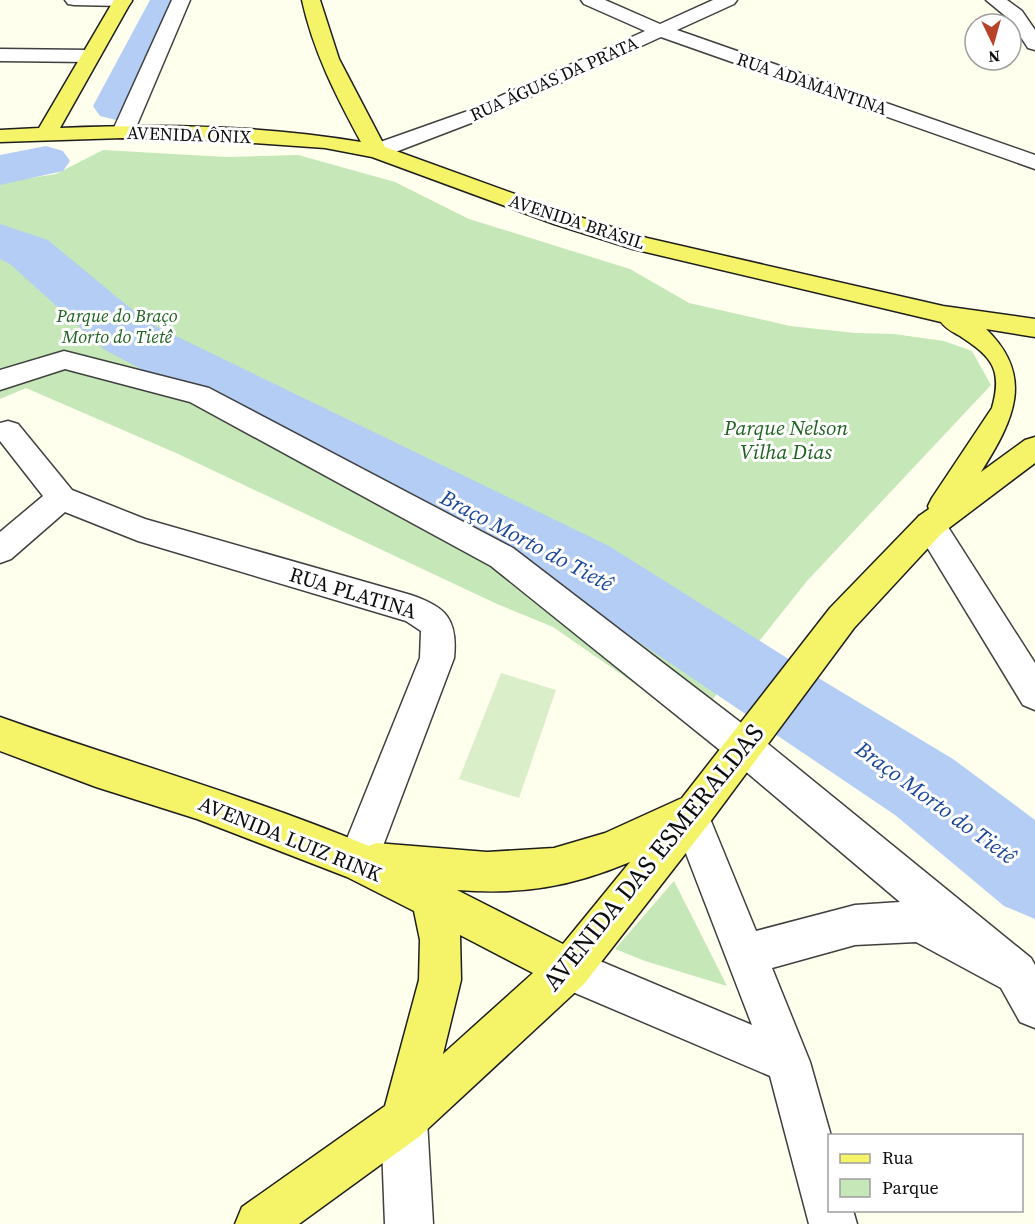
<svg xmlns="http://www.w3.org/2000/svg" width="1035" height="1224" font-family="'Source Serif 4',serif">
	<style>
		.green { fill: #c6e8b8 }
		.pitch { fill: #daefc9 }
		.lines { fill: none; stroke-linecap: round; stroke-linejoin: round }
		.river { fill: #b3cdf4; fill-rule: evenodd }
		.minor-casing { stroke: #404040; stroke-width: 3 }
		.major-casing { stroke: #1e1e1e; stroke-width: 3 }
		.minor { fill: #fff; fill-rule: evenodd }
		.major { fill: #f5f367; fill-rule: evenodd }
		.labels { text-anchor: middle; stroke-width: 6; stroke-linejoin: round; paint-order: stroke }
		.far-street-label { font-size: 18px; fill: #0d0d0d; stroke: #fff }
		.far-park-label { font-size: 18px; font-style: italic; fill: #1f6320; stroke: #fff }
		.park-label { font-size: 21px; font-style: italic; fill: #1f6320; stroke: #fff }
		.street-label { font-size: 21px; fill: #0d0d0d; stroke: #fff }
		.water-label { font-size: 22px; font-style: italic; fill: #19459b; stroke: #fff }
		.near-street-label { font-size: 26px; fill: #0d0d0d; stroke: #fff }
	</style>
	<rect width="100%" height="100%" fill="#feffed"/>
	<!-- green -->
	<g class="green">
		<path d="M103,150L226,157L298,155L395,182L469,219L630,269L689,303L790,326L855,333L894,334L944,341L972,351L991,385L807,581L693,724L553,627L497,604L176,453L26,388L0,399V183L56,174Z"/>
		<path d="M674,881L727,986L645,961L615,949Z"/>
	</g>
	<!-- pitch -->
	<path class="pitch" d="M501,673L556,690L519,798L459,779Z"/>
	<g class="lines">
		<!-- river -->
		<g class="river">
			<path d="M150,0H190L132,116L116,120L100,116L93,106Z"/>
			<path d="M46,146L63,151L70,161L63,171L0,185V155Z"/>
			<path d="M0,224L48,240L147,322L609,546L825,682L953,759L1035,820V919L1004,906L895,815L559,588L105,350L10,264L0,259Z"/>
		</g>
		<defs>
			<g id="minor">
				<path d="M65,0H131L132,1L129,5L123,6L74,5L68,4Z"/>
				<path d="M172,0H190L134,132L130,136L123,138L116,136L112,132Z"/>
				<path d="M581,0H605L660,24L713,0H737L734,4L677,30L1035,155V169L661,37L479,120L385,156L377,157L369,156L366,151L369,146L465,112L645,31L584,4Z"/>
				<path d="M986,0H1007L1022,11L1035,30V50L1028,48L1009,19Z"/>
				<path d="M0,49L90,50L97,52L100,56L97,60L90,62L0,61Z"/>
				<path d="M64,351L209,388L513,548L757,735L1031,958L1035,965V1028L1020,1022L1001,988L916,942L855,945L772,968L810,1062L831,1136H830V1210H853L857,1224H809L770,1076L554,984L548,969L554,954L569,948L752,1025L672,817L678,804L691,798L704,804L756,931L855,905L900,902L731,759L491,566L190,402L65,369L0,390V370Z"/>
				<path d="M8,421L18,424L72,490L145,519L411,595C446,607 458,619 454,658L372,875L358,881L344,875L338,861L420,658L421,631L406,621L138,541L65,512L11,559L0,563V532L43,496L0,441V423Z"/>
				<path d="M930,513L941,516L1035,663V710L1023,705L919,534L915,525L919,516Z"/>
				<path d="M404,1097L420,1104L427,1120L433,1224H385L381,1120L388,1104Z"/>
			</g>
			<path id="major" d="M114,0H132L60,128C160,124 263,125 361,142C336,96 313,51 302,0H320L339,59L385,147L570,214L647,238L943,306L1035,319V337L986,329C1035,376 1014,420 981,472L1025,440L1035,437V463L941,534L854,628L710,822L584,984L420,1136L299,1224H235L242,1207L385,1106L419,980L420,940L414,911L347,877L197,819L96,787L0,751V717C123,761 249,796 369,846L376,843L487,852L554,848L605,833L682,798L830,608L919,516L929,509L928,506L932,498L992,408C1003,369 992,357 960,336C953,332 946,329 941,322L633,249L554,224L372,157L325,148L196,139L123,138L0,142V130L39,128ZM630,862L563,944L457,890C521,895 571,887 630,862ZM460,935L533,973L443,1054L461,980Z"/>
		</defs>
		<!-- minor casing -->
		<use href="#minor" class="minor-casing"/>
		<!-- major casing -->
		<use href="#major" class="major-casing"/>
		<!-- minor -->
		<use href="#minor" class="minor"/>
		<!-- major -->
		<use href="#major" class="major"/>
	</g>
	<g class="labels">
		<!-- far-street labels -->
		<g class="far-street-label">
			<text transform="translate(554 79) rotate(-24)" y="6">RUA ÁGUAS DA PRATA</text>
			<text transform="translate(812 84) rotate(19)" y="6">RUA ADAMANTINA</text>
			<text transform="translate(189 135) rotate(2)" y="6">AVENIDA ÔNIX</text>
			<text transform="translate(577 222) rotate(18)" y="6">AVENIDA BRASIL</text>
		</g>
		<!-- far-park labels -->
		<g class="far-park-label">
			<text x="117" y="322">Parque do Braço<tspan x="117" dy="21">Morto do Tietê</tspan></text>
		</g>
		<!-- park labels -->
		<g class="park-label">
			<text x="786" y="435">Parque Nelson<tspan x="786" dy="24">Vilha Dias</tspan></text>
		</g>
		<!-- street labels -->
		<g class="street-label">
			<text transform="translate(353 593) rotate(17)" y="7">RUA PLATINA</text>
			<text transform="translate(290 839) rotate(22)" y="7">AVENIDA LUIZ RINK</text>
		</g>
		<!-- water labels -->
		<g class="water-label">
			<text transform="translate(527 540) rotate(28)" y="8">Braço Morto do Tietê</text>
			<text transform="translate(936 802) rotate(36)" y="8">Braço Morto do Tietê</text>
		</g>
		<!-- near-street labels -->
		<g class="near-street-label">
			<text transform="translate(653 857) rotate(-51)" y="9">AVENIDA DAS ESMERALDAS</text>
		</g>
	</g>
	<!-- legend -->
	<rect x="828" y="1134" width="195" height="78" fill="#ffffff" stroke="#9e9e9e" stroke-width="1.5"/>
	<rect x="840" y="1154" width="30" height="9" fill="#f5f367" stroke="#9e9e9e" stroke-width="1.5"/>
	<text x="882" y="1164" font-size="18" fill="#0d0d0d">Rua</text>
	<rect x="840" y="1179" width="30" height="18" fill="#c6e8b8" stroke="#9e9e9e" stroke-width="1.5"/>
	<text x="882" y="1194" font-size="18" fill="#0d0d0d">Parque</text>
	<!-- north arrow -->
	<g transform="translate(993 42) rotate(175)"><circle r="28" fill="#ffffff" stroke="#9e9e9e" stroke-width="1.5"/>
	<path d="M0-4.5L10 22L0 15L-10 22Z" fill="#b94328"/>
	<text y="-9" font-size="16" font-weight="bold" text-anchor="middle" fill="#0d0d0d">N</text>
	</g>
</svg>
